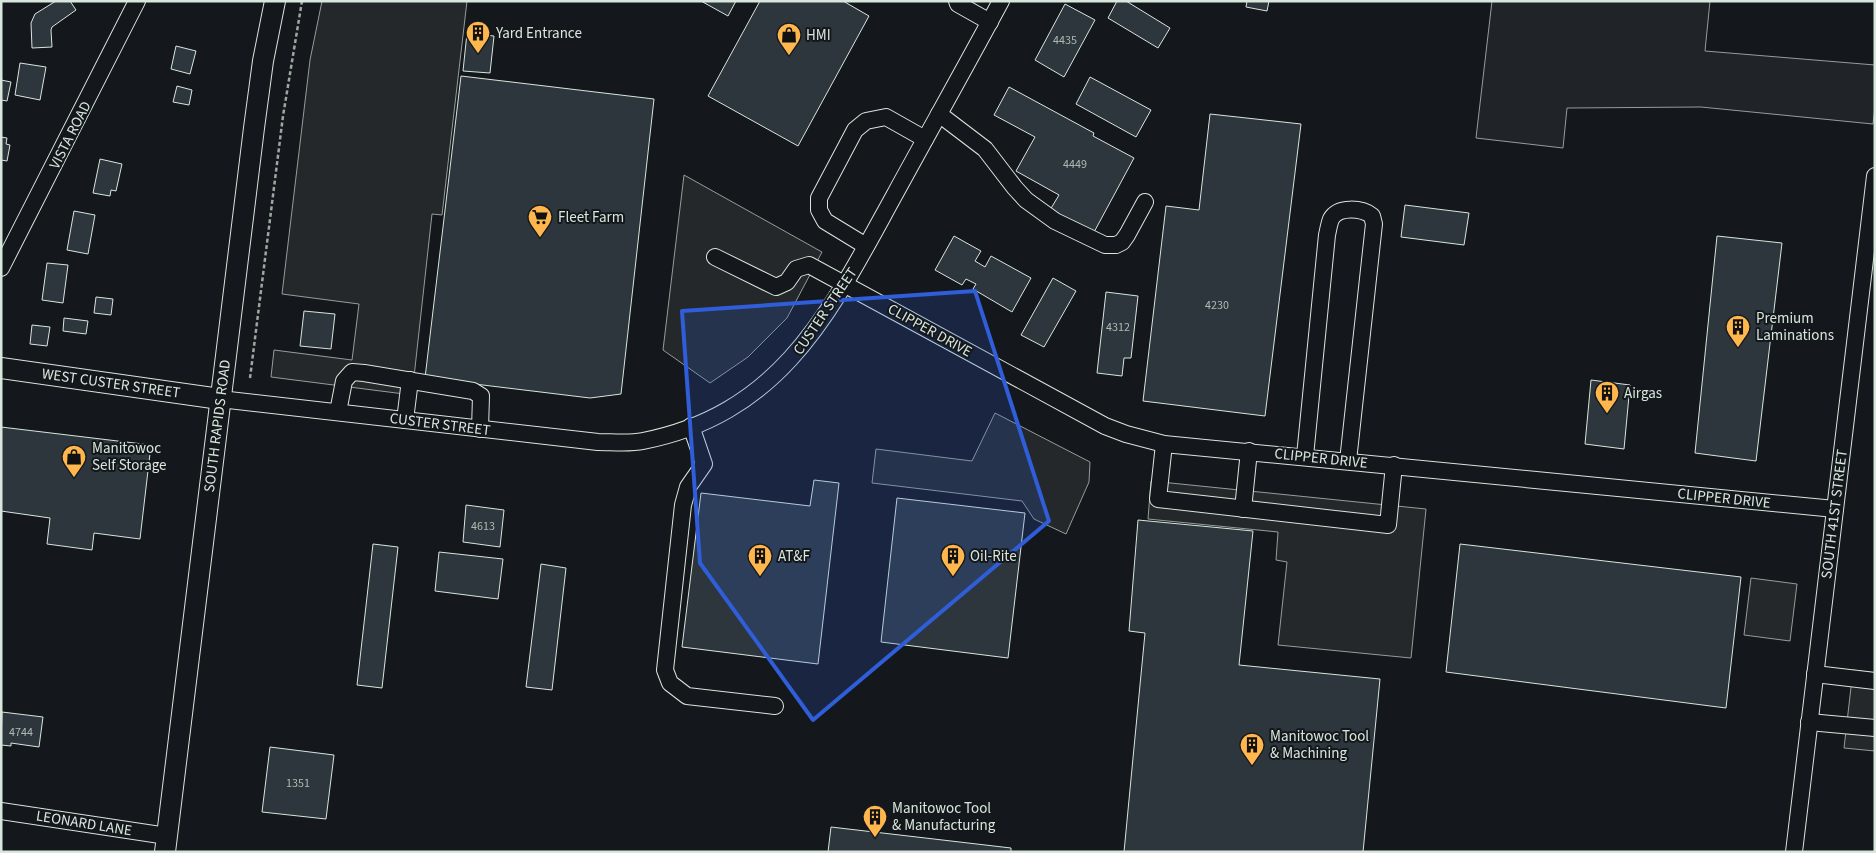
<svg xmlns="http://www.w3.org/2000/svg" width="1876" height="853" font-family="'Source Sans 3',sans-serif">
	<style>
		.green { fill: #202428; stroke: #939e99 }
		.parking { fill: #24282b; stroke: #939e99 }
		.building { fill: #2c363c; stroke: #d8e6dc }
		.lines { fill: none; stroke-linecap: round; stroke-linejoin: round }
		.minor-casing { stroke: #d8e6dc; stroke-width: 18 }
		.major-casing { stroke: #d8e6dc; stroke-width: 22 }
		.path { stroke: #9da8a2; stroke-width: 2.5; stroke-dasharray: 4 2.5; stroke-linecap: butt }
		.minor { stroke: #14181c; stroke-width: 16 }
		.major { stroke: #14181c; stroke-width: 20 }
		.marked { fill: #305dd8; fill-opacity: 0.2; stroke: #305dd8; stroke-width: 4; stroke-linejoin: round }
		.labels { text-anchor: middle; stroke-width: 4; stroke-linejoin: round; paint-order: stroke }
		.number-label { font-size: 12px; fill: #adbab4 }
		.poi-label { font-size: 15px; fill: #d8e6dc; stroke: #14181c; text-anchor: start }
		.street-label { font-size: 15px; fill: #d8e6dc; stroke: #14181c }
	</style>
	<rect width="100%" height="100%" fill="#14181c"/>
	<!-- green -->
	<path class="green" d="M1492,1H1710L1705,51L1875,65V107L1873,124L1701,107L1567,108L1563,148L1476,138Z"/>
	<!-- parking -->
	<g class="parking">
		<path d="M322,1H467L442,215L432,214L412,395L271,377L274,350L352,360L359,304L282,294L310,60Z"/>
		<path d="M684,175L822,252L787,318L748,357L710,383L663,350Z"/>
		<path d="M995,413L1090,462L1089,482L1066,534L1034,519L1022,501L872,483L876,449L972,461Z"/>
		<path d="M1151,481L1426,509L1411,658L1278,645L1287,562L1276,560L1278,532L1148,519Z"/>
		<path d="M1751,578L1797,584L1790,641L1744,635Z"/>
		<path d="M1853,670L1875,673V751L1844,748Z"/>
	</g>
	<!-- building -->
	<g class="building">
		<path d="M56,1H70L76,10L52,27L51,30L52,47L32,48L31,23L35,14Z"/>
		<path d="M701,1H736L728,16Z"/>
		<path d="M760,1H843L869,16L798,146L708,96Z"/>
		<path d="M1117,1H1126L1170,28L1158,48L1108,18Z"/>
		<path d="M1247,1H1269L1267,11L1246,7Z"/>
		<path d="M1065,4L1095,20L1064,77L1035,60Z"/>
		<path d="M467,33L494,36L490,73L463,71Z"/>
		<path d="M176,46L196,51L190,74L171,69Z"/>
		<path d="M20,63L46,67L40,100L15,95Z"/>
		<path d="M461,76L654,99L621,394L590,398L425,378Z"/>
		<path d="M1090,77L1151,110L1136,137L1076,104Z"/>
		<path d="M1,80L11,82L7,101L1,100Z"/>
		<path d="M177,86L192,90L189,105L173,102Z"/>
		<path d="M1009,87L1094,133L1093,136L1134,158L1093,234L1050,210L1059,195L1016,171L1035,137L994,115Z"/>
		<path d="M1210,114L1301,124L1265,416L1143,401L1166,206L1199,210Z"/>
		<path d="M1,137L7,138L6,144L10,145L7,161L1,160Z"/>
		<path d="M100,159L122,164L116,191L111,190L110,196L93,193Z"/>
		<path d="M1405,205L1469,213L1464,245L1401,237Z"/>
		<path d="M74,211L95,215L88,254L67,250Z"/>
		<path d="M954,236L981,251L975,261L985,267L991,256L1031,278L1012,312L973,289L976,284L966,279L962,285L935,270Z"/>
		<path d="M1717,236L1782,243L1756,461L1695,453Z"/>
		<path d="M47,263L68,265L63,303L42,300Z"/>
		<path d="M1053,278L1076,291L1044,347L1021,335Z"/>
		<path d="M1106,292L1138,296L1131,358H1124L1122,376L1097,373Z"/>
		<path d="M96,297L113,299L111,315L94,313Z"/>
		<path d="M304,311L335,314L331,349L300,346Z"/>
		<path d="M64,318L88,321L86,334L63,331Z"/>
		<path d="M32,325L50,327L47,346L30,344Z"/>
		<path d="M1591,380L1630,385L1624,449L1585,444Z"/>
		<path d="M1,427L151,445L140,539L94,533L92,550L47,544L50,518L1,511Z"/>
		<path d="M814,480L839,483L818,664L682,647L701,493L810,506Z"/>
		<path d="M897,498L1025,513L1008,658L881,642Z"/>
		<path d="M466,505L504,510L500,547L463,542Z"/>
		<path d="M1138,520L1253,531L1239,665L1380,679L1363,852H1124L1145,633L1129,631Z"/>
		<path d="M373,544L398,547L382,688L357,685Z"/>
		<path d="M1460,544L1741,577L1726,708L1446,672Z"/>
		<path d="M439,552L503,559L498,599L435,591Z"/>
		<path d="M541,564L566,568L552,690L526,687Z"/>
		<path d="M2,712L43,717L39,747L11,743V746L1,745Z"/>
		<path d="M270,747L334,755L326,819L262,812Z"/>
		<path d="M831,827L1011,848V852H828Z"/>
	</g>
	<g class="lines">
		<defs>
			<g id="minor">
				<path d="M957,1L958,4L990,22"/>
				<path d="M939,114L985,149L1015,188L1026,200L1055,221L1105,245H1116L1122,242L1127,235L1145,202"/>
				<path d="M866,246L825,221L819,210V198L855,130L866,121L886,117L925,139"/>
				<path d="M715,257L776,287L787,282L796,269L809,265L1105,426L1126,434L1164,444L1835,509"/>
				<path d="M1,268L137,1"/>
				<path d="M220,399L598,442C612,442 629,444 643,441C784,413 832,308 895,194C930,130 966,66 1001,1"/>
				<path d="M338,412L344,381L352,372L364,373L473,391L481,396L480,429"/>
				<path d="M405,420L410,380"/>
				<path d="M691,426L704,464L688,487L683,505L665,670L670,683L687,696L775,706"/>
				<path d="M1164,444L1158,499L1388,525L1394,465"/>
				<path d="M1305,456L1327,235C1328,231 1329,224 1331,219C1338,206 1362,208 1372,216L1374,224L1348,461"/>
				<path d="M1243,509L1249,451"/>
				<path d="M1815,674L1875,681"/>
				<path d="M1809,722L1875,728"/>
				<path d="M1,811L167,836"/>
				<path d="M1794,852L1875,176"/>
			</g>
			<g id="major">
				<path d="M1,368L220,399"/>
				<path d="M165,852L254,128L263,61L275,1"/>
			</g>
		</defs>
		<!-- minor casing -->
		<use href="#minor" class="minor-casing"/>
		<!-- major casing -->
		<use href="#major" class="major-casing"/>
		<!-- path -->
		<path class="path" d="M250,378L283,116L302,1"/>
		<!-- minor -->
		<use href="#minor" class="minor"/>
		<!-- major -->
		<use href="#major" class="major"/>
	</g>
	<!-- marked area -->
	<path class="marked" d="M975,291L1049,521L813,720L700,563L682,311Z"/>
	<!-- icons -->
	<defs>
		<symbol id="building-pin" viewBox="-11 -11 22 30"><path d="M0 17L-7.5 6A9.5 9.5 0 1 1 7.5 6Z" fill="#ffb74d" stroke="#14181c"/><path d="M-4-6H4V6H1V3H-1V6H-4ZM-2.5-4.3h1.7v1.8h-1.7ZM.8-4.3h1.7v1.8H.8ZM-2.5-1h1.7V.8h-1.7ZM.8-1h1.7V.8H.8Z" fill="#111"/></symbol>
		<symbol id="shop-pin" viewBox="-11 -11 22 30"><path d="M0 17L-7.5 6A9.5 9.5 0 1 1 7.5 6Z" fill="#ffb74d" stroke="#14181c"/><path d="M-5-2.5h2.3a2.7 3.5 0 0 1 5.4 0H5L5.5 6h-11ZM-1.5-2.5h3a1.5 2.3 0 0 0-3 0Z" fill="#111"/></symbol>
		<symbol id="supermarket-pin" viewBox="-11 -11 22 30"><path d="M0 17L-7.5 6A9.5 9.5 0 1 1 7.5 6Z" fill="#ffb74d" stroke="#14181c"/><path d="M-6-5.5h2.5l.6 2H6L4.5 2H-2.5L-4.4-4H-6ZM-1.5 3.2a1.3 1.3 0 1 0 .1 0ZM3 3.2a1.3 1.3 0 1 0 .1 0Z" fill="#111"/></symbol>
	</defs>
	<g fill-rule="evenodd">
		<use href="#building-pin" x="464" y="19" width="28" height="38"/>
		<use href="#shop-pin" x="775" y="21" width="28" height="38"/>
		<use href="#supermarket-pin" x="526" y="203" width="28" height="38"/>
		<use href="#building-pin" x="1724" y="313" width="28" height="38"/>
		<use href="#building-pin" x="1593" y="379" width="28" height="38"/>
		<use href="#shop-pin" x="60" y="443" width="28" height="38"/>
		<use href="#building-pin" x="746" y="542" width="28" height="38"/>
		<use href="#building-pin" x="939" y="542" width="28" height="38"/>
		<use href="#building-pin" x="1238" y="731" width="28" height="38"/>
		<use href="#building-pin" x="861" y="803" width="28" height="38"/>
	</g>
	<g class="labels">
		<!-- number labels -->
		<g class="number-label">
			<text x="1065" y="44">4435</text>
			<text x="1075" y="168">4449</text>
			<text x="1217" y="309">4230</text>
			<text x="1118" y="331">4312</text>
			<text x="483" y="530">4613</text>
			<text x="21" y="736">4744</text>
			<text x="298" y="787">1351</text>
		</g>
		<!-- poi labels -->
		<g class="poi-label">
			<text x="496" y="38">Yard Entrance</text>
			<text x="806" y="40">HMI</text>
			<text x="558" y="222">Fleet Farm</text>
			<text x="1756" y="323">Premium<tspan x="1756" dy="17">Laminations</tspan></text>
			<text x="1624" y="398">Airgas</text>
			<text x="92" y="453">Manitowoc<tspan x="92" dy="17">Self Storage</tspan></text>
			<text x="778" y="561">AT&amp;F</text>
			<text x="970" y="561">Oil-Rite</text>
			<text x="1270" y="741">Manitowoc Tool<tspan x="1270" dy="17">&amp; Machining</tspan></text>
			<text x="892" y="813">Manitowoc Tool<tspan x="892" dy="17">&amp; Manufacturing</tspan></text>
		</g>
		<!-- street labels -->
		<g class="street-label">
			<text transform="translate(70 135) rotate(-63)" y="5">VISTA ROAD</text>
			<text transform="translate(825 311) rotate(-56)" y="5">CUSTER STREET</text>
			<text transform="translate(930 330) rotate(29)" y="5">CLIPPER DRIVE</text>
			<text transform="translate(111 383) rotate(8)" y="5">WEST CUSTER STREET</text>
			<text transform="translate(440 424) rotate(7)" y="5">CUSTER STREET</text>
			<text transform="translate(217 426) rotate(-83)" y="5">SOUTH RAPIDS ROAD</text>
			<text transform="translate(1321 458) rotate(6)" y="5">CLIPPER DRIVE</text>
			<text transform="translate(1724 498) rotate(6)" y="5">CLIPPER DRIVE</text>
			<text transform="translate(1834 514) rotate(-83)" y="5">SOUTH 41ST STREET</text>
			<text transform="translate(84 823) rotate(9)" y="5">LEONARD LANE</text>
		</g>
	</g>
	<!-- border -->
	<rect width="1876" height="853" fill="none" stroke="#d8e6dc" stroke-width="5"/>
</svg>
